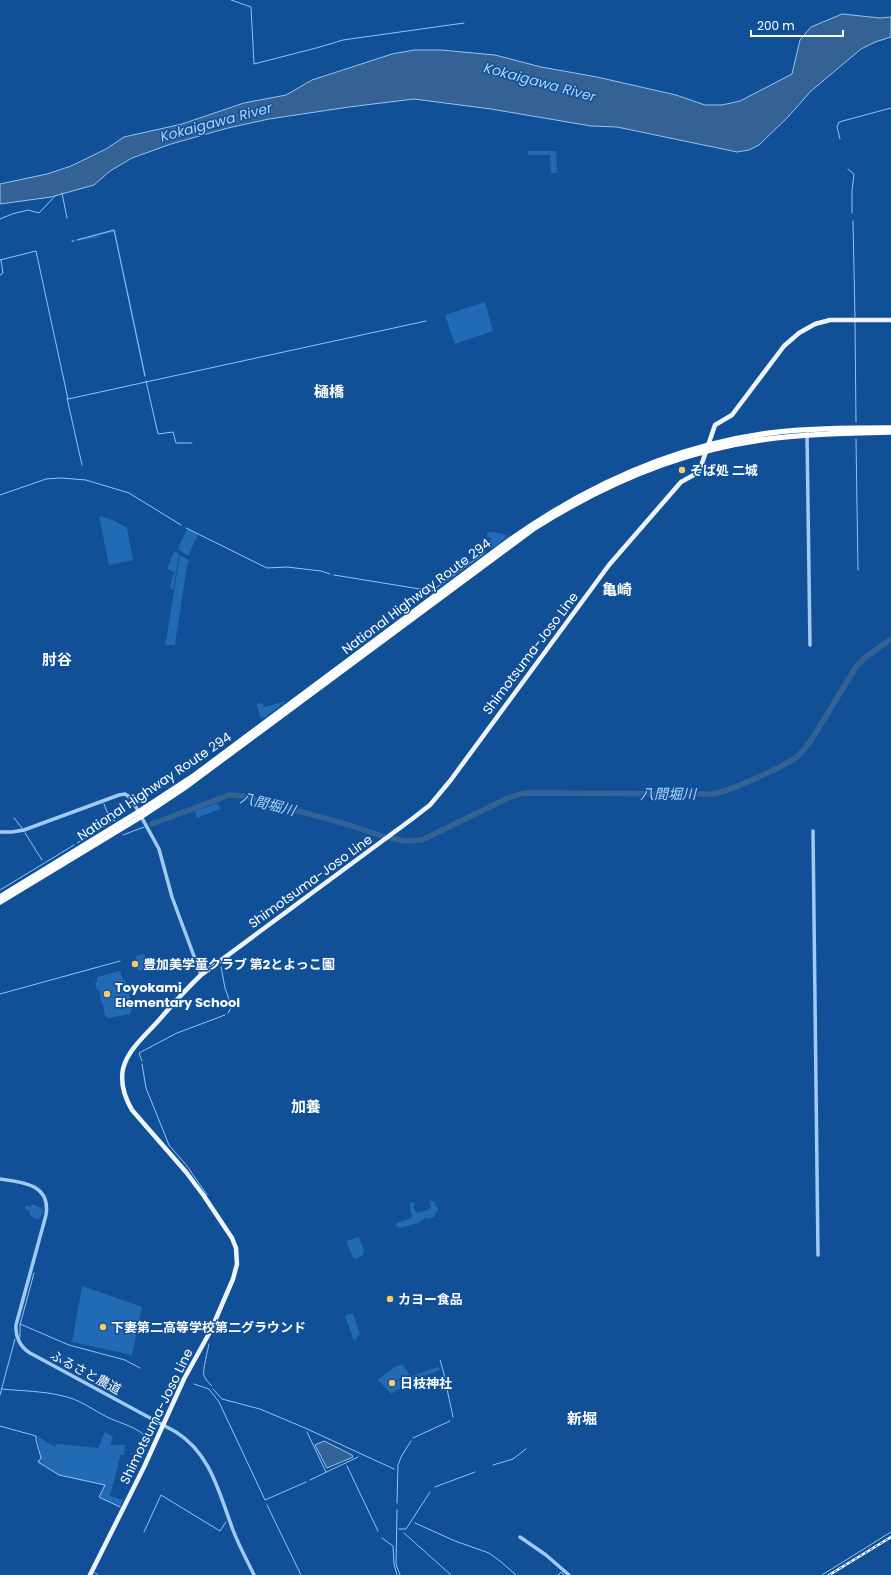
<svg xmlns="http://www.w3.org/2000/svg" width="891" height="1575" font-family="Poppins,'Noto Sans JP',sans-serif">
	<style>
		.green { fill: #236ab5 }
		.water { fill: #346295; stroke: #92c4f7 }
		.lines { fill: none; stroke-linecap: round; stroke-linejoin: round }
		.stream { stroke: #92c4f7; stroke-width: 1 }
		.river { stroke: #346295; stroke-width: 5.5 }
		.minor { stroke: #a0c9f4; stroke-width: 3.5 }
		.major { stroke: #edf4ff; stroke-width: 4.5 }
		.highway { stroke: #fff; stroke-width: 5.5 }
		.rail-casing { stroke: #fff; stroke-width: 2.5 }
		.rail { stroke: #115096; stroke-width: 1; stroke-dasharray: 3; stroke-linecap: butt }
		.poi-dot { fill: #ffcc63; stroke: #115096; stroke-width: 1.5 }
		.labels { text-anchor: middle; stroke-width: 3; stroke-linejoin: round; paint-order: stroke }
		.poi-label { font-size: 13px; font-weight: bold; fill: #fff; stroke: #115096; text-anchor: start }
		.street-label { font-size: 13px; fill: #fff; stroke: #115096 }
		.water-label { font-size: 14px; font-style: italic; fill: #acd3fa; stroke: #115096 }
		.quarter-label { font-size: 15px; font-weight: bold; fill: #fff; stroke: #115096 }
	</style>
	<rect width="100%" height="100%" fill="#115096"/>
	<!-- green -->
	<g class="green">
		<path d="M528,151H556L557,173H551L550,155H528Z"/>
		<path d="M115,229L146,376L144,377L114,232L101,235L96,238L77,241V239Z"/>
		<path d="M485,302L493,331L455,344L445,315Z"/>
		<path d="M99,516L113,520L127,528L133,560L109,565Z"/>
		<path d="M187,529L198,534L188,556L178,549Z"/>
		<path d="M487,532L500,533L507,536L495,547L491,548L489,542L492,538L487,537Z"/>
		<path d="M174,552L178,553L179,556L173,590L170,588L174,572L167,569Z"/>
		<path d="M180,555L189,560L187,565L175,644V645H165L166,641Z"/>
		<path d="M286,701L264,718L260,717L257,704L262,703L265,707Z"/>
		<path d="M218,803L220,809L197,818L195,811Z"/>
		<path d="M144,954L149,967L139,971L136,967L133,960L136,959L135,957Z"/>
		<path d="M120,971L123,980H125L132,1003V1008L130,1014L108,1018L105,1015L103,1006L104,1004H102L99,990L97,991L95,982H97V977Z"/>
		<path d="M429,1200L435,1202V1206L438,1208L437,1212L434,1217L428,1219L425,1218L418,1223L400,1228L396,1226L397,1223L409,1219L412,1217C411,1212 409,1206 411,1202L414,1203L415,1205L413,1207L417,1213L428,1210V1209L431,1208Z"/>
		<path d="M32,1204L41,1208L44,1212L38,1220L31,1216L29,1210H26L25,1207L28,1205L30,1207Z"/>
		<path d="M359,1237L364,1251L362,1256L355,1259L352,1255L346,1241Z"/>
		<path d="M82,1286L142,1307L132,1355L72,1342Z"/>
		<path d="M353,1313L360,1334L354,1341L345,1316Z"/>
		<path d="M402,1364L410,1375L392,1382V1383L438,1367L440,1370L410,1381V1383L391,1394L378,1380L395,1367Z"/>
		<path d="M105,1432L113,1437L110,1445H125L124,1455H120V1457L110,1496L123,1500L120,1507L99,1497L105,1485L59,1475L38,1462L41,1457L37,1436L55,1447L57,1444L98,1448Z"/>
	</g>
	<!-- water -->
	<g class="water">
		<path d="M842,14L880,18L891,17V37L875,42L861,49L811,91L788,117L759,145L749,150L737,152L617,127L591,126L491,109L414,99L349,107L269,119L228,128L171,144L132,158L110,171L94,185L51,197L0,204V184L47,174L71,166L106,149L124,137L182,124L244,103L286,95L312,80L392,54L414,50H441L495,55L541,67L597,77L676,95L705,105H722L740,101L792,74L800,40L811,27Z"/>
		<path d="M324,1441L352,1455L353,1457L327,1468L315,1445Z"/>
	</g>
	<g class="lines">
		<!-- stream -->
		<g class="stream">
			<path d="M231,0L251,7L254,64L320,47L343,40L464,23"/>
			<path d="M840,139L837,127L839,122L891,108"/>
			<path d="M848,169L854,174L852,191V213"/>
			<path d="M62,193L67,218"/>
			<path d="M0,219L12,214L28,210L39,213L56,195"/>
			<path d="M853,221L855,317"/>
			<path d="M77,240L114,230L145,376"/>
			<path d="M72,241H74"/>
			<path d="M0,260L36,251L68,399L426,321"/>
			<path d="M0,275L3,273L1,260"/>
			<path d="M855,322L856,422"/>
			<path d="M146,381L158,434L173,432L176,443H192"/>
			<path d="M67,398L82,465"/>
			<path d="M856,439L858,570"/>
			<path d="M0,495L46,479L61,478L86,480L129,493L181,525"/>
			<path d="M186,528L267,568L287,567L321,571L330,574"/>
			<path d="M334,575L432,591L484,553"/>
			<path d="M104,804L111,822"/>
			<path d="M14,818L22,828"/>
			<path d="M25,833L42,860"/>
			<path d="M123,835L144,827"/>
			<path d="M77,843L114,820L115,821"/>
			<path d="M0,890L74,845"/>
			<path d="M223,962L230,957"/>
			<path d="M221,967L225,988L231,1005"/>
			<path d="M0,994L120,961"/>
			<path d="M228,1013L231,1008"/>
			<path d="M142,1061L139,1053L177,1033L225,1015"/>
			<path d="M142,1064L146,1088L169,1145L187,1166L207,1195"/>
			<path d="M20,1324L69,1345L125,1360L140,1368"/>
			<path d="M20,1337V1325L34,1273"/>
			<path d="M209,1344C208,1350 202,1372 204,1376C206,1380 209,1383 212,1386"/>
			<path d="M440,1360L443,1370L453,1417"/>
			<path d="M194,1384L209,1389L219,1402L265,1500L306,1482"/>
			<path d="M2,1389C22,1391 43,1391 63,1396C79,1399 93,1410 107,1417C117,1422 143,1429 147,1439"/>
			<path d="M213,1389L222,1399L260,1409L305,1428L394,1469"/>
			<path d="M0,1395L15,1339"/>
			<path d="M0,1426L36,1436V1440L41,1458L38,1462L59,1475L105,1485L99,1497L120,1507"/>
			<path d="M307,1432L326,1472"/>
			<path d="M413,1438L450,1421"/>
			<path d="M493,1465L513,1459L526,1449"/>
			<path d="M347,1466L378,1531"/>
			<path d="M310,1480L358,1457"/>
			<path d="M435,1487L475,1472"/>
			<path d="M397,1503L398,1465L401,1457L411,1441"/>
			<path d="M267,1505L301,1575"/>
			<path d="M397,1510L396,1564L400,1575"/>
			<path d="M415,1523L455,1541L489,1553L500,1561L516,1575"/>
			<path d="M399,1529H406L430,1492"/>
			<path d="M144,1532L161,1495L220,1531L226,1522"/>
			<path d="M404,1533L451,1575"/>
			<path d="M382,1538L393,1546L394,1564L397,1575"/>
			<path d="M95,1573L98,1575"/>
			<path d="M558,1575L561,1572L564,1575"/>
			<path d="M822,1575L891,1532"/>
		</g>
		<!-- river -->
		<g class="river">
			<path d="M152,824L229,795L243,796L346,824L385,837"/>
			<path d="M390,838L405,841L422,840L508,798L524,793L712,794C727,793 785,766 798,756C802,752 806,747 810,742L856,667L866,657L891,639"/>
		</g>
		<!-- minor -->
		<g class="minor">
			<path d="M807,434L810,645"/>
			<path d="M813,831L818,1255"/>
			<path d="M0,832H12L24,830L119,795L125,794L131,798L159,849L172,897L201,975"/>
			<path d="M0,1179C22,1182 51,1184 46,1215L16,1325C15,1336 20,1347 30,1353L176,1432C211,1454 219,1493 233,1530C239,1546 247,1560 254,1575"/>
			<path d="M520,1537L546,1555L569,1575"/>
		</g>
		<!-- major -->
		<path class="major" d="M90,1575L144,1467L184,1379L211,1330L233,1279L237,1264L236,1248L232,1238L204,1196L186,1172L132,1110C125,1098 120,1084 123,1069C128,1049 146,1035 159,1020C173,1004 186,989 201,975L412,819L430,805L450,781L609,565L681,482L699,472L715,425L732,415L784,346L799,333L815,324L830,320H891"/>
		<!-- highway -->
		<g class="highway">
			<path d="M0,897L140,811L195,775L510,540C588,485 674,446 770,433C810,428 851,428 891,428"/>
			<path d="M0,902L142,816L184,788L533,529C602,485 678,452 760,440C804,434 847,433 891,432"/>
		</g>
		<defs>
			<path id="rail" d="M829,1575L891,1537"/>
		</defs>
		<!-- rail casing -->
		<use href="#rail" class="rail-casing"/>
		<!-- rail -->
		<use href="#rail" class="rail"/>
	</g>
	<!-- markers -->
	<g class="poi-dot">
		<circle cx="682" cy="470" r="4"/>
		<circle cx="135" cy="964" r="4"/>
		<circle cx="107" cy="994" r="4"/>
		<circle cx="390" cy="1299" r="4"/>
		<circle cx="103" cy="1327" r="4"/>
		<circle cx="392" cy="1383" r="4"/>
	</g>
	<g class="labels">
		<!-- poi labels -->
		<g class="poi-label">
			<text x="690" y="475">そば処 二城</text>
			<text x="143" y="969">豊加美学童クラブ 第2とよっこ園</text>
			<text x="115" y="992">Toyokami<tspan x="115" dy="15">Elementary School</tspan></text>
			<text x="398" y="1304">カヨー食品</text>
			<text x="111" y="1332">下妻第二高等学校第二グラウンド</text>
			<text x="400" y="1388">日枝神社</text>
		</g>
		<!-- street labels -->
		<g class="street-label">
			<text transform="translate(416 596) rotate(-37)" y="5">National Highway Route 294</text>
			<text transform="translate(530 653) rotate(-53)" y="5">Shimotsuma-Joso Line</text>
			<text transform="translate(154 786) rotate(-34)" y="5">National Highway Route 294</text>
			<text transform="translate(310 881) rotate(-36)" y="5">Shimotsuma-Joso Line</text>
			<text transform="translate(86 1372) rotate(28)" y="5">ふるさと農道</text>
			<text transform="translate(156 1416) rotate(-64)" y="5">Shimotsuma-Joso Line</text>
		</g>
		<!-- water labels -->
		<g class="water-label">
			<text transform="translate(540 82) rotate(15)" y="5">Kokaigawa River</text>
			<text transform="translate(216 122) rotate(-15)" y="5">Kokaigawa River</text>
			<text x="668" y="799">八間堀川</text>
			<text transform="translate(268 804) rotate(14)" y="5">八間堀川</text>
		</g>
		<!-- quarter labels -->
		<g class="quarter-label">
			<text x="329" y="397">樋橋</text>
			<text x="617" y="595">亀崎</text>
			<text x="57" y="665">肘谷</text>
			<text x="306" y="1112">加養</text>
			<text x="582" y="1424">新堀</text>
		</g>
	</g>
	<!-- scale -->
	<path d="M751 30v6h92v-6" fill="none" stroke="#ffffff" stroke-width="2"/>
	<text x="757" y="30" font-size="12" fill="#ffffff" stroke="#115096" stroke-width="3" paint-order="stroke">200 m</text>
</svg>
